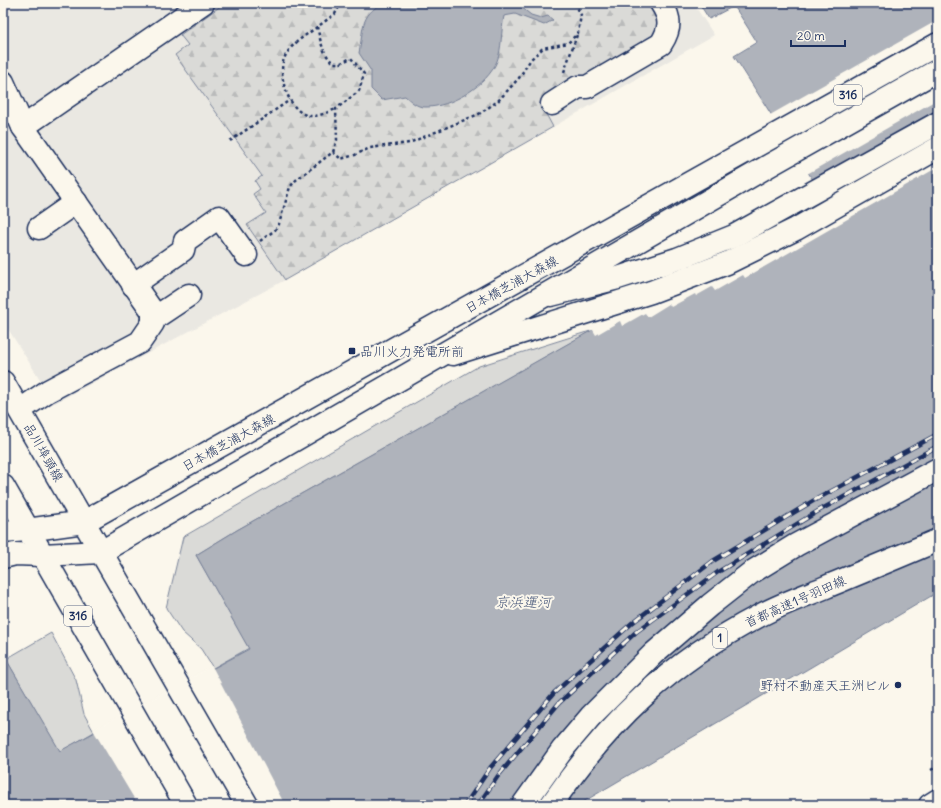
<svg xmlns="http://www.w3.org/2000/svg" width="941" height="808" font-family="Delius,'Klee One',sans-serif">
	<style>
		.built { fill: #eae8e2 }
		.green { fill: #dadad7; stroke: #7a849a }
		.forest { fill: url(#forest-firs); stroke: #7a849a }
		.water { fill: #afb3bb; stroke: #747e96 }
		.pier { fill: #fbf7ec }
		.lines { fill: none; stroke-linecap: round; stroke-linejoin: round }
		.minor-casing { stroke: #1b2f5e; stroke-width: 25 }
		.major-casing { stroke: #1b2f5e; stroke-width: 25 }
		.highway-casing { stroke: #1b2f5e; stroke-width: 25 }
		.path { stroke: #1b2f5e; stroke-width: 2.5; stroke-dasharray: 3 3; stroke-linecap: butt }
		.minor { stroke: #fbf7ec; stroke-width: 22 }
		.major { stroke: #fbf7ec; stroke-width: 22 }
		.highway { stroke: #fbf7ec; stroke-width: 22 }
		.rail-casing { stroke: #1b2f5e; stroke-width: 4.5 }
		.rail { stroke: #fbf7ec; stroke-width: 3; stroke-dasharray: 9; stroke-linecap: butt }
		.poi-dot { fill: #1b2f5e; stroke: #fbf7ec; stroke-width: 1.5 }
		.labels { text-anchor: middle; stroke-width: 4; stroke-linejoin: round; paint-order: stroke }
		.shield { fill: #fbf7ec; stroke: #5e6b89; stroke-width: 1 }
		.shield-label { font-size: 12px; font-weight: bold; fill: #1b2f5e }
		.street-label { font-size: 13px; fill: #1b2f5e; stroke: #fbf7ec }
		.poi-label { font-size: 13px; fill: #1b2f5e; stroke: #fbf7ec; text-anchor: start }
		.water-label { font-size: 14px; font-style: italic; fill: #47577a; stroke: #fbf7ec }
	</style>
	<defs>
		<pattern id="forest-firs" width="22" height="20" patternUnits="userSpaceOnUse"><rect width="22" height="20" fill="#dadad7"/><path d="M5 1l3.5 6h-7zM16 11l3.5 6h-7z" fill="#babbbb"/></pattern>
	</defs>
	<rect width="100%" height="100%" fill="#fbf7ec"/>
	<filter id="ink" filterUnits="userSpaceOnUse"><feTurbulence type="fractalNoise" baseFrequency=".025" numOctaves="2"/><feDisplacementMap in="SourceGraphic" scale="8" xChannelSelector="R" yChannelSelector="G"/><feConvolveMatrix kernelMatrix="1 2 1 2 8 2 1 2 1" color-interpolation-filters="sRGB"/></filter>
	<g filter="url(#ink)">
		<!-- built -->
		<path class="built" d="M3,3H693L714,35L285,280L55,403L3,321Z"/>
		<!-- green -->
		<g class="green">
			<path d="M593,330L237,530L196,555L249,648L213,668L201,649L182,632L166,608L183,537L479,366Z"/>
			<path d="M51,633L76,680L84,714L94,732L60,752L6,659Z"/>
		</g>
		<!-- forest -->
		<path class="forest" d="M225,3H654L661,12L654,39L540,103L553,127L285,280L247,225L266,213L253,194L260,189L255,181L262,176L175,55L188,45L180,35Z"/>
		<!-- water -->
		<g class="water">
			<path d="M383,3H432L461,7L481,3H516L531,15L541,18L548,16L553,20L544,25L515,14L504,16C501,30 502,49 497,61C488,85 450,108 425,107C416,107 411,101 405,96L382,100L371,89V71L359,53C364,29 359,16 383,3Z"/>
			<path d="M699,3H938V592L578,805H3V660L6,659L60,751L249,649L196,555L237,530L825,199L734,56L757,42L734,6L709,19Z"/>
		</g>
		<!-- pier -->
		<g class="pier">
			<path d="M938,20V99L807,174L770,115Z"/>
			<path d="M938,110V167L745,278L743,275L715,291L712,287L696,296L695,294L671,307L669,304L648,317L645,313L622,326L620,321L596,335L593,330L584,332L823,198L811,180Z"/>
			<path d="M212,666L285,805H138L93,730Z"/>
		</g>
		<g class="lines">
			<defs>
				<g id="minor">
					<path d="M3,82L23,127L153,312V323L140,342L48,391L20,410"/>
					<path d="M552,104L578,87H587L661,44C671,28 671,18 661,3"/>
					<path d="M23,127L203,3"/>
					<path d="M39,228L76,202"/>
					<path d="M133,285L183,250L185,241L219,217L246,255"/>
					<path d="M551,295L618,278L677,259L734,236L938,123"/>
					<path d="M153,319L189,295"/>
					<path d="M453,354L651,292L727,263L796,229L938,148"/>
					<path d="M3,532L27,530"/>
					<path d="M3,557L15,554L42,555"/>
					<path d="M930,805L938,800"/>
				</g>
				<g id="major">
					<path d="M3,382L247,805"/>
					<path d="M3,486L186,805"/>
					<path d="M27,530L84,522L938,44"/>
					<path d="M42,555L101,552L770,165L938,70"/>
				</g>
				<g id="highway">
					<path d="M523,805L563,749L591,716L653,654L710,605L752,572L796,545L938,469"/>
					<path d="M551,805C608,722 669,663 759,616C781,604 804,596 826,587C864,571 901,556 938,540"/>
				</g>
			</defs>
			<!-- minor casing -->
			<use href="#minor" class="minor-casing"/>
			<!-- major casing -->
			<use href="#major" class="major-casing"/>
			<!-- highway casing -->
			<use href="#highway" class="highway-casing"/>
			<!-- path -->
			<g class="path">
				<path d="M317,27C306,35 289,45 284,59C277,76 290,116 312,116C320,116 328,112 336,109"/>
				<path d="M564,72L577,35"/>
				<path d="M230,141L290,100"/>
				<path d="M333,152L341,159L355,155L370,148L409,143L479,114L498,101L519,78L531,59L543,48L568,43L578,33L581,15L575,3"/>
				<path d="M260,241L275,230L279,224L290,187L296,180L333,152L337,140L336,109L359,91L364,74L351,58L341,63H333C322,52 321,42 317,27L335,14L341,3"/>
				<path d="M931,770L938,766"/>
			</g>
			<!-- minor -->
			<use href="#minor" class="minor"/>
			<!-- major -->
			<use href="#major" class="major"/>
			<!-- highway -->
			<use href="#highway" class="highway"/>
			<defs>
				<g id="rail">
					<path d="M465,805L490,768L554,693L632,623L713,561L813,501L938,434"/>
					<path d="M478,805L498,776L559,703L636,632L718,572L820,510L938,446"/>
				</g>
			</defs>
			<!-- rail casing -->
			<use href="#rail" class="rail-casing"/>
			<!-- rail -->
			<use href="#rail" class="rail"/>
		</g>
	</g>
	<!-- markers -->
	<g class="poi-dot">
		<rect x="348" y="347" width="8" height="8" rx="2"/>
		<circle cx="898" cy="685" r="4"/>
	</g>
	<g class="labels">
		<!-- shield labels -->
		<g class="shield">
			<rect x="834" y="85" width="28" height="20" rx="3"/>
			<rect x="64" y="606" width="28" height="20" rx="3"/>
			<rect x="713" y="628" width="14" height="20" rx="3"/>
		</g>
		<g class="shield-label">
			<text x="848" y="99">316</text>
			<text x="78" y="620">316</text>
			<text x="720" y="642">1</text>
		</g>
		<!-- street labels -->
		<g class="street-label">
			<text transform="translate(511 284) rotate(-29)" y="5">日本橋芝浦大森線</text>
			<text transform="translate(228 442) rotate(-29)" y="5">日本橋芝浦大森線</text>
			<text transform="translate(44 452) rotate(60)" y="5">品川埠頭線</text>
			<text transform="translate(795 601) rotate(-24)" y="5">首都高速1号羽田線</text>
		</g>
		<!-- poi labels -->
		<g class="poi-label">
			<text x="360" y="356">品川火力発電所前</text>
			<text x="890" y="690" text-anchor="end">野村不動産天王洲ビル</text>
		</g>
		<!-- water labels -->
		<g class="water-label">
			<text x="523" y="607">京浜運河</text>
		</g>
	</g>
	<!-- margin -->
	<rect width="941" height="808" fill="none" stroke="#fbf7ec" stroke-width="16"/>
	<rect x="8" y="8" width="925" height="792" fill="none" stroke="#1b2f5e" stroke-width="1.5" filter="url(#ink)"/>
	<!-- scale -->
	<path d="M791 40v6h54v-6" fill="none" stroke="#1b2f5e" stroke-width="2"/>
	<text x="797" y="40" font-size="12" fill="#1b2f5e" stroke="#fbf7ec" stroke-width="3" paint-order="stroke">20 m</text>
</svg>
